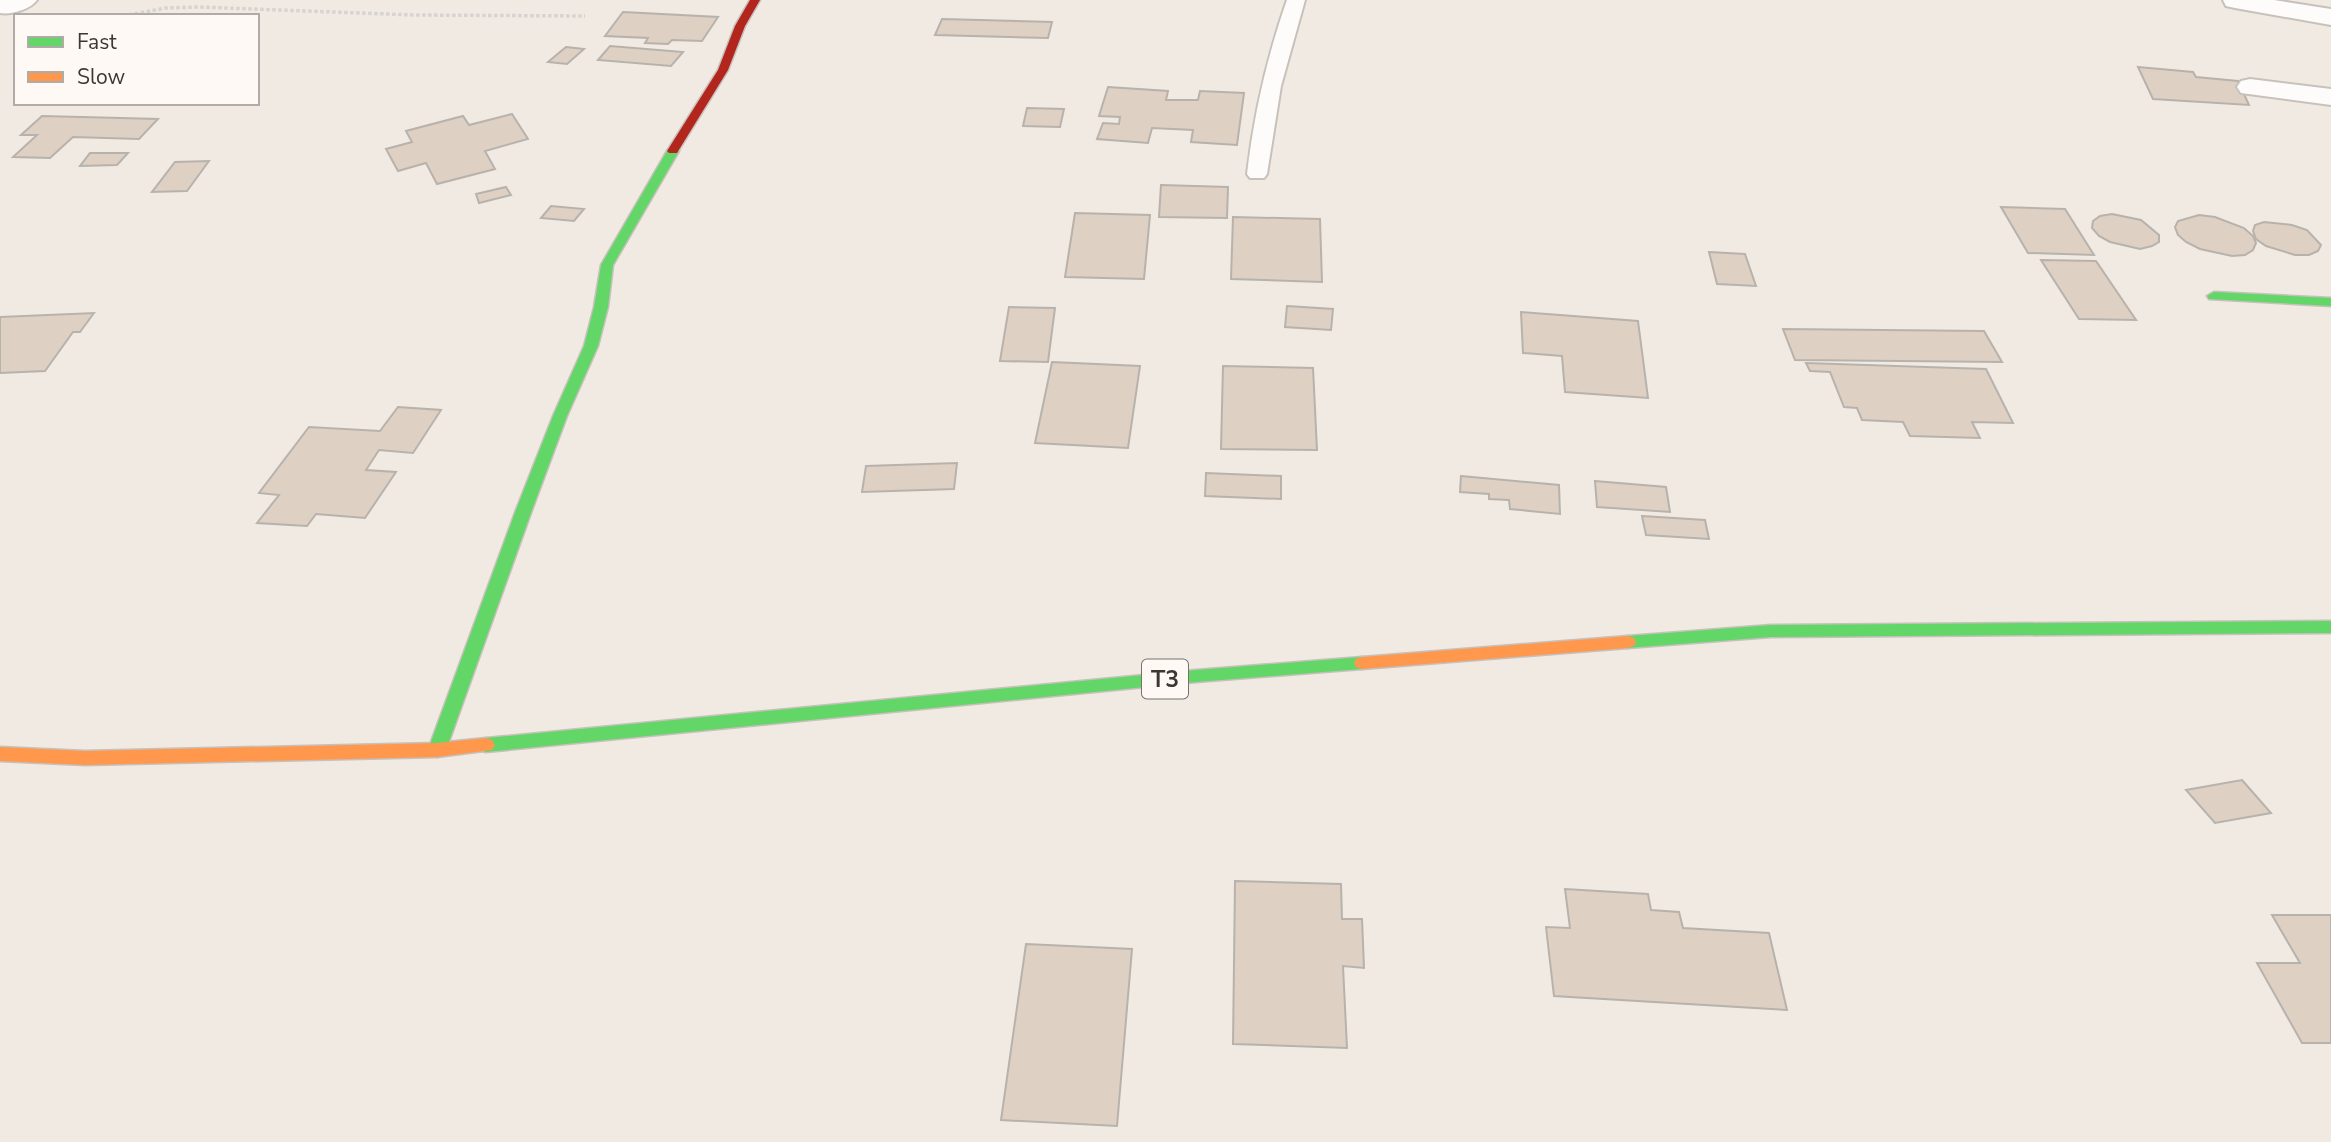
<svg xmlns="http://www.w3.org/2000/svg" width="2331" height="1142" font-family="'Nunito Sans',sans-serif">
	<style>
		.building { fill: #ded1c3; stroke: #b8b2ad; stroke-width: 2 }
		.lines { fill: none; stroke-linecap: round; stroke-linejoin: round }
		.lane-casing { stroke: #c7c1bc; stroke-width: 4 }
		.street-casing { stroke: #c7c1bc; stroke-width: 4 }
		.fast-casing { stroke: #c7c1bc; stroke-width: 3 }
		.slow-casing { stroke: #c7c1bc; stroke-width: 3 }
		.jam-casing { stroke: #c7c1bc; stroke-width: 3 }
		.path { stroke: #d6d3d1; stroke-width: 3.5; stroke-dasharray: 3.5 2.5; stroke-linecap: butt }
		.lane { fill: #fdfcfb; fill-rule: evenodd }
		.street { fill: #fdfcfb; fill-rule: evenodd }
		.fast { fill: #63d668; fill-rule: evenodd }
		.slow { fill: #ff974d; fill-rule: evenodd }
		.jam { fill: #b3261e; fill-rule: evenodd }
		.labels { text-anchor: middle; stroke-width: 7; stroke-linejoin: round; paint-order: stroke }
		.shield { fill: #fef9f4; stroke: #76716c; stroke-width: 2 }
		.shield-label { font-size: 23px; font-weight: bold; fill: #3b3731 }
	</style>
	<rect width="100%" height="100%" fill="#f1eae3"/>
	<!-- building -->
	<g class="building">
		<path d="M623,12L718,17L702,41L672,40L668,44L645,43L648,38L605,36Z"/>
		<path d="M942,19L1052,22L1048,38L935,35Z"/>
		<path d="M610,46L683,52L671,66L598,60Z"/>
		<path d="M566,47L584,49L567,64L548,62Z"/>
		<path d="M2138,67L2193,72L2196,77L2238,81L2249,105L2153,99Z"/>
		<path d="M1108,87L1168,91L1166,100H1198L1200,91L1244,93L1237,145L1191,142L1193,130L1152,128L1148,143L1097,139L1103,123L1119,124L1120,117L1099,116Z"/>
		<path d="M1027,108L1064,109L1060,127L1023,126Z"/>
		<path d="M512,114L528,139L485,151L495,169L437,184L426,163L398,171L386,149L412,142L406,131L463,116L469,125Z"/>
		<path d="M42,116L158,119L139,139L73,137L50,158L13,157L37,135H21Z"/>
		<path d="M90,153H128L117,165L80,166Z"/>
		<path d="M209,161L187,191L152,192L175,162Z"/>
		<path d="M1161,185L1228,187L1227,218L1159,217Z"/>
		<path d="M506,187L511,195L479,203L476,194Z"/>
		<path d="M551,206L584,209L574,221L541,218Z"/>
		<path d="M2001,207L2065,209L2094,255L2028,253Z"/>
		<path d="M1075,213L1150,215L1144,279L1065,277Z"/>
		<path d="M2112,214L2141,220L2159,235V242L2152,246L2140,249L2110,242L2099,236L2092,228L2093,221L2100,216Z"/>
		<path d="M2199,215L2215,217L2244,228L2253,236L2256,243L2253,250L2245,255L2232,256L2200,249L2186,242L2178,235L2175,227L2178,221Z"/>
		<path d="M1233,217L1320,219L1322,282L1231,279Z"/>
		<path d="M2264,222L2292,225L2307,230L2321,245L2318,251L2309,255H2295L2266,246L2256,239L2253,231L2255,225Z"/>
		<path d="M1709,252L1745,254L1756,286L1717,284Z"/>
		<path d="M2041,260L2096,261L2136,320L2079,319Z"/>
		<path d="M1287,306L1333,309L1331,330L1285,327Z"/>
		<path d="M1009,307L1055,308L1048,362L1000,361Z"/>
		<path d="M1521,312L1638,321L1648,398L1565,392L1562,356L1523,353Z"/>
		<path d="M94,313L80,332H73L45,371L0,373V317Z"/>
		<path d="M1783,329L1984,331L2002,362L1795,360Z"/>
		<path d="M1052,362L1140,366L1128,448L1035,443Z"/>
		<path d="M1806,363L1986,369L2013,423L1972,422L1980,438L1910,436L1903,422L1862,420L1857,408L1844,407L1830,372L1810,371Z"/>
		<path d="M1223,366L1313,368L1317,450L1221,449Z"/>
		<path d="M398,407L441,410L413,453L379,450L366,470L396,472L365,518L316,514L307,526L257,523L279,495L259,493L309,427L380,431Z"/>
		<path d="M957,463L954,489L862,492L866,466Z"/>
		<path d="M1206,473L1281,476V499L1205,496Z"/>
		<path d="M1461,476L1559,485L1560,514L1510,509L1509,500L1489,499V494L1460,492Z"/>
		<path d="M1595,481L1666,487L1670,512L1597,507Z"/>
		<path d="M1642,516L1705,520L1709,539L1646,535Z"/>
		<path d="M2242,780L2271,813L2215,823L2186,790Z"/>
		<path d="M1235,881L1341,884L1342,919H1362L1364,968L1343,966L1347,1048L1233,1044Z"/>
		<path d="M1565,889L1648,894L1651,910L1679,912L1683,928L1769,933L1787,1010L1554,996L1546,927L1570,928Z"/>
		<path d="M2272,915H2331V1043H2302L2257,963H2300Z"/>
		<path d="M1026,944L1132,949L1117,1126L1001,1120Z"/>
	</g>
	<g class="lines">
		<defs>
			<path id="lane" d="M1287,0H1305L1281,86L1267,174L1264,178H1250L1247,174C1254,114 1267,57 1287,0Z"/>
			<g id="street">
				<path d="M0,0H37C31,9 11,15 0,13Z"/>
				<path d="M2223,0H2274L2331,9V25L2235,8L2226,6Z"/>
				<path d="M2250,79L2331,89V105L2241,93L2237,87L2241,81Z"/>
			</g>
			<g id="fast">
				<path d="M673,148L679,151L613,265L608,307L598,346L567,416L532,510L446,750L443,755L437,757L431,755L428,750L516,510L553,416L584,346L594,307L601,265L667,151Z"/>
				<path d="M2214,292L2331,298V306L2209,299L2207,296Z"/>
				<path d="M2331,621V633L1771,637L1628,648L1622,646L1620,642L1622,638L1628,636L1771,625Z"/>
				<path d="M1362,657L1368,659L1370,663L1368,667L1362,669L1196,682L486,752L480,750L477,745L480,740L486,738L1196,670Z"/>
			</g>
			<g id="slow">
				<path d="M1628,636L1634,638L1636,642L1634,646L1628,648L1362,669L1356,667L1354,663L1356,659L1362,657Z"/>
				<path d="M486,738L492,740L495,745L492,750L437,757L85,765L0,761V747L85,751L437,743Z"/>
			</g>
			<path id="jam" d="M750,0H760L745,26L728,70L677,153H669L667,151L718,70L735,26Z"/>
		</defs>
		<!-- lane casing -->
		<use href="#lane" class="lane-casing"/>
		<!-- street casing -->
		<use href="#street" class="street-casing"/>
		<!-- fast casing -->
		<use href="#fast" class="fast-casing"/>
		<!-- slow casing -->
		<use href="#slow" class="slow-casing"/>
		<!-- jam casing -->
		<use href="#jam" class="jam-casing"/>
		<!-- path -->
		<path class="path" d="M123,16L166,8L199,7L414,15L585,16"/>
		<!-- lane -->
		<use href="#lane" class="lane"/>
		<!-- street -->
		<use href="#street" class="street"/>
		<!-- fast -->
		<use href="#fast" class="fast"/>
		<!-- slow -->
		<use href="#slow" class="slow"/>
		<!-- jam -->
		<use href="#jam" class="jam"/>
	</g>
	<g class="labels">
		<!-- shield labels -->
		<rect class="shield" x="1142" y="659.5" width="46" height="39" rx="5"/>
		<g class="shield-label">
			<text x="1165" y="687">T3</text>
		</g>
	</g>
	<!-- legend -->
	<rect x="14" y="14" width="245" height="91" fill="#fef9f4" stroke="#b0aba6" stroke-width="2"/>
	<rect x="28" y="37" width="35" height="10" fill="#63d668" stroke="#b0aba6" stroke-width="2"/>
	<text x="77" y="49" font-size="21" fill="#3b3731">Fast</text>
	<rect x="28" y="72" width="35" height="10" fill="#ff974d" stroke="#b0aba6" stroke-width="2"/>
	<text x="77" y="84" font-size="21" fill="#3b3731">Slow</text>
</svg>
